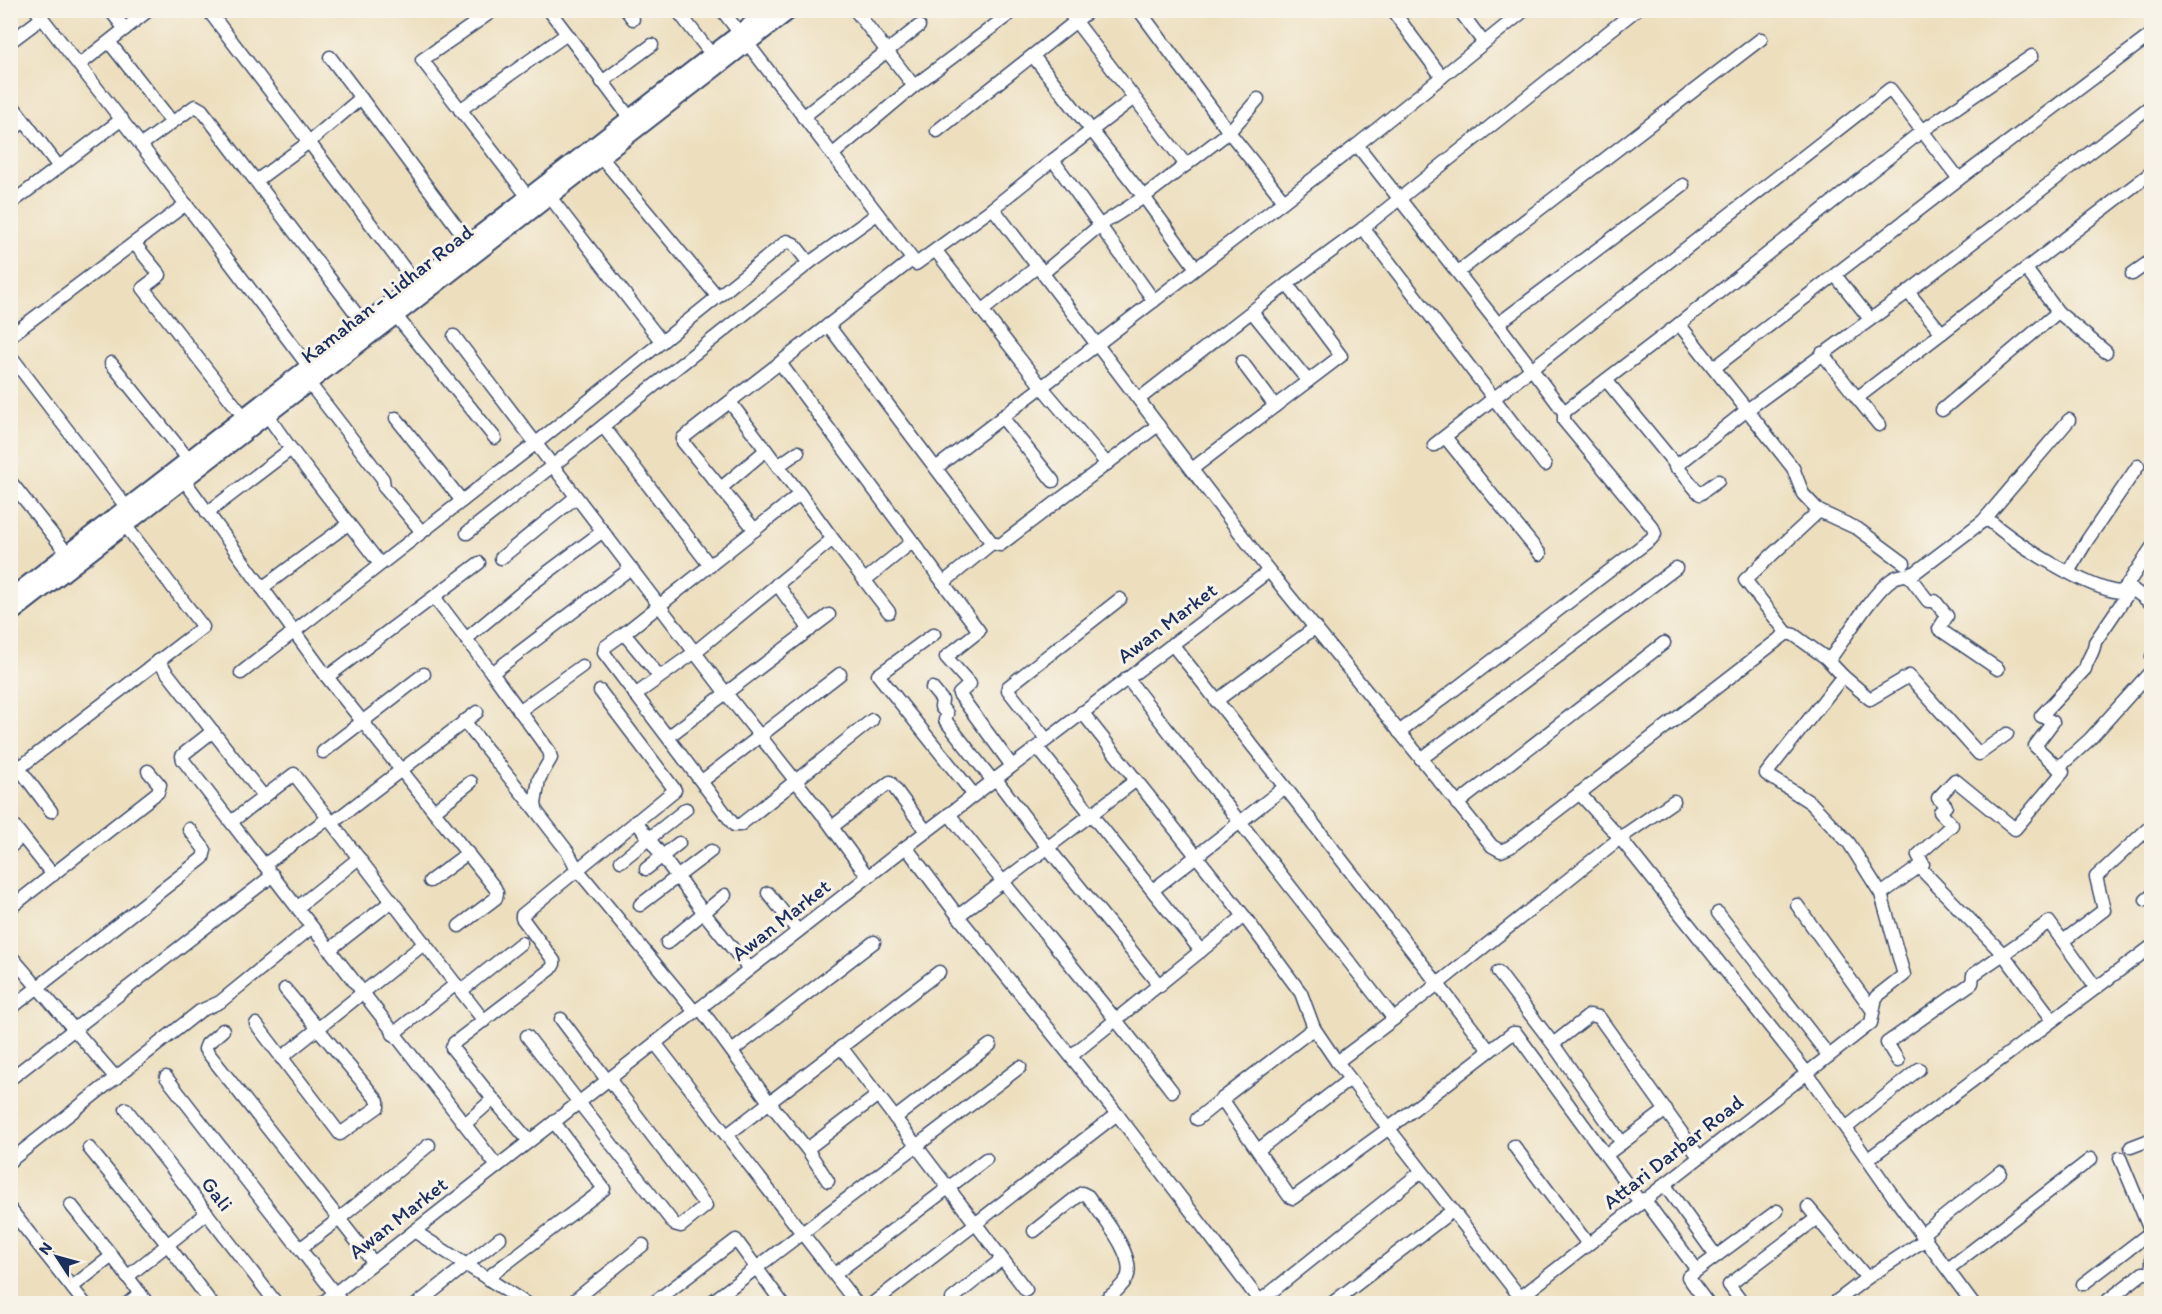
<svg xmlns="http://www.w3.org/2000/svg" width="2162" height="1314" font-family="Itim,sans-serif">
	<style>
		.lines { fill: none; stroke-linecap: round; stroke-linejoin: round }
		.minor-casing { stroke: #3a496c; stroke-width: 15 }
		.secondary-casing { stroke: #3a496c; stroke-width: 20 }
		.minor { stroke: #fff; stroke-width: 12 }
		.secondary { stroke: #fff; stroke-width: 16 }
		.labels { text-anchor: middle; stroke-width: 6; stroke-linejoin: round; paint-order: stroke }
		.street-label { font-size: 21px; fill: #1b2f5e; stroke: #f7f3e8 }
	</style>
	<rect width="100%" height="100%" fill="#f7f3e8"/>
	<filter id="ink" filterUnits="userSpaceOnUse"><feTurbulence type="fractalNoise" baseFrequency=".0167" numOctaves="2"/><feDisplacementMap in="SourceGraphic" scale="12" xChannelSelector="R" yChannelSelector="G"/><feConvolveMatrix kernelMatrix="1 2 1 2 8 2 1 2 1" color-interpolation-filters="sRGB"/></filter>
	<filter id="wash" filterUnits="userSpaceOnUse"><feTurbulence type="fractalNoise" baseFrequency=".008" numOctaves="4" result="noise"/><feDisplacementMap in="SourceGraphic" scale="24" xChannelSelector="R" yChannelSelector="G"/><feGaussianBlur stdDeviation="1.35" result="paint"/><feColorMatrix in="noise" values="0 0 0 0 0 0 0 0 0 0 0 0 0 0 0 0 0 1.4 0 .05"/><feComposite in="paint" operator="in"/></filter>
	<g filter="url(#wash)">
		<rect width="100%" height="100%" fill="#eddfbe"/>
	</g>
	<g filter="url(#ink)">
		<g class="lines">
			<defs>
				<g id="minor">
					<path d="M36,10L141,145L309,367"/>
					<path d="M110,10L125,29"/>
					<path d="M208,10L309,142L361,98L469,243"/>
					<path d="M494,10L422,60L528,197"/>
					<path d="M549,10L630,118"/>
					<path d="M626,10L633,19"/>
					<path d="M677,10L712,55"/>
					<path d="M722,10L916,264L993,208L1269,571L1492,846L1501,851L1510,847L1787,633"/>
					<path d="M855,10L914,86"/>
					<path d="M1067,10L1186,165"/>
					<path d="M1139,10L1229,132L1258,99"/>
					<path d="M1392,10L1442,77"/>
					<path d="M1459,10L1484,43"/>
					<path d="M10,42L42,18"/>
					<path d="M109,42L172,122"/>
					<path d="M1033,56L1144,197L1099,226L1043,273"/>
					<path d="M330,57L361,98"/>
					<path d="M79,65L149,10"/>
					<path d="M602,82L652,45"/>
					<path d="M10,102L59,167"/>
					<path d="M460,110L567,34"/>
					<path d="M803,117L919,26"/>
					<path d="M937,131L1090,10"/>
					<path d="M10,132L24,121"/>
					<path d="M141,145L195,106L202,110L364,324"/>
					<path d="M1357,145L1498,324L1683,185"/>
					<path d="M832,155L914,86L1015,10"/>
					<path d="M601,157L717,296"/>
					<path d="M1053,160L1134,98"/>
					<path d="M256,181L309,142L416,284"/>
					<path d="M550,197L661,341"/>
					<path d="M10,204L122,119"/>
					<path d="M993,208L1053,160L1154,301"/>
					<path d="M1363,228L1545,465"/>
					<path d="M134,243L160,275L143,288L244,417"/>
					<path d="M936,251L1041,386L1107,464"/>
					<path d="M1196,268L1144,197L1229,132L1284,201"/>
					<path d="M1458,272L1761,39"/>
					<path d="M2132,274L2152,260"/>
					<path d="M1835,275L1870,319"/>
					<path d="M1908,292L1942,333"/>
					<path d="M982,311L1038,266"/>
					<path d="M1252,312L1308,381"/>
					<path d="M2058,312L2106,352"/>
					<path d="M396,316L495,438"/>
					<path d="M1498,324L1564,412L1679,324L1922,131L2032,56"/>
					<path d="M1679,324L1793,468L1803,494L1819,511L1858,529L1904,563"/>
					<path d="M828,325L992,543L1000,545L1158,425"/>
					<path d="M10,336L186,204"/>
					<path d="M454,336L725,692L826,819L868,877"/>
					<path d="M1822,353L1857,398"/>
					<path d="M10,355L127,508"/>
					<path d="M1242,362L1275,406"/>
					<path d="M111,363L189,460"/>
					<path d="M780,363L979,631L946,657L970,684L959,694L1012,766"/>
					<path d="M1714,368L1959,179"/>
					<path d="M1606,380L1697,491L1700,494L1718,481"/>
					<path d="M309,383L383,479L384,487L422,532"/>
					<path d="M1139,399L1287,284L1363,228L1636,10"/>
					<path d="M730,402L778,466"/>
					<path d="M1942,410L2058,312L2026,269"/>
					<path d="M1002,417L1053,481"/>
					<path d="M396,418L462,501"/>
					<path d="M1879,425L1857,398L2152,172"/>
					<path d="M603,426L809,263"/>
					<path d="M1445,437L1540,554"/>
					<path d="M1434,445L1890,89L1959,179L2152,34"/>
					<path d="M291,449L380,564"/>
					<path d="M1675,467L1747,410L1908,292L2152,105"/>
					<path d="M936,468L1357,145L1525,10"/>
					<path d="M1192,469L1341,356L1287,284"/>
					<path d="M184,480L327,677L495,888L497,893L496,898L459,926"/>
					<path d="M10,481L67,553"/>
					<path d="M721,488L766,450"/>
					<path d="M800,494L835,542"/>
					<path d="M1819,511L1745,580L1787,633L1794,635L1826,658L1832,656C1846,637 1875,589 1894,578C1901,574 1908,576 1916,572L1983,521L2069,420"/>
					<path d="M207,513L291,449L267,415"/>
					<path d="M1983,521H1990C2015,543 2087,589 2120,592L2127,585L2152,547"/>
					<path d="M755,530L683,442V438L912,260"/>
					<path d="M467,533L603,426L710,566"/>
					<path d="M501,558L576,497"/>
					<path d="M2068,572L2088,539L2138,466"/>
					<path d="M1909,576L1928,601H1935L1947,616L1939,629L1998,669"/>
					<path d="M865,580L912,542"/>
					<path d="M943,583L992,543"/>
					<path d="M777,584L810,630"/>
					<path d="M2127,585L2152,604"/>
					<path d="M262,588L348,524"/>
					<path d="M434,597L492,673L631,568"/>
					<path d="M626,632L605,647L604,653L734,825H740L872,720"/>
					<path d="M934,634L878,675L974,795"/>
					<path d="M467,638L532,584L603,531"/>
					<path d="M1172,644L1285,787L1489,1050"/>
					<path d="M2152,656V658"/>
					<path d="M1826,658L1843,676"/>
					<path d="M158,661L264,797"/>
					<path d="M241,673L535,444L787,241L794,244L809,263L877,214"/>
					<path d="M492,673L549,751L551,758L539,779L535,804L537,812L568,852L577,869L695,1012"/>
					<path d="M659,676L626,636V632L800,494L778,466L798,452"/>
					<path d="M327,677L479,563"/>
					<path d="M1127,678L1394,1019L1337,1062"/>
					<path d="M932,688L942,700L941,707L947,714L945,720L993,781"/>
					<path d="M635,695L695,652L829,542H835L889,612"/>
					<path d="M1216,701L1316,627"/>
					<path d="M519,711L582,666"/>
					<path d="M1082,712L1244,916L1301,993L1314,1028L1337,1062L1520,1297"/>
					<path d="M464,721L537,812"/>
					<path d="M213,731L185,753L182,756L183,760C288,895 391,1031 497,1166"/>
					<path d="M1399,732L1651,539L1655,534L1653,528L1564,421V412"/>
					<path d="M668,737L829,615"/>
					<path d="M1046,739L1008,690V687L1120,599"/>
					<path d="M1037,747L1201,951"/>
					<path d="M323,752L424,674"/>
					<path d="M10,756L51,811"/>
					<path d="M1421,759L1676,568"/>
					<path d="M19,768L203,627L125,525"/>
					<path d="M2058,768L2035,746L2053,722L2041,716L2085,669C2087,659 2094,653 2095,642L2131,589"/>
					<path d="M995,778L1048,848L1160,986"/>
					<path d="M702,781L840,674"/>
					<path d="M1579,793L1620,838L1807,1073L1896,1200L1973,1304"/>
					<path d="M1457,804L1664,643"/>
					<path d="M434,811L471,782"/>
					<path d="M949,814C1022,908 1100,997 1172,1091"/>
					<path d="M10,821L53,875"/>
					<path d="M636,821L704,913L749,969"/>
					<path d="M231,822L294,774L328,818"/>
					<path d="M332,823L477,712"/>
					<path d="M832,827L890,782L926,831"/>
					<path d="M10,847L15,843"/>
					<path d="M906,847L958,916L1117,1114L1262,1304"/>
					<path d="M621,861L686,809"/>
					<path d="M264,865L328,818L484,1021"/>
					<path d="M1919,867L2003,954L2053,1020"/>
					<path d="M646,869L679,843"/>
					<path d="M430,881L468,853"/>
					<path d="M1153,890L1285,787"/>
					<path d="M768,893L798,931"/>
					<path d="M1881,894L1923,864L1918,855L1952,825L1940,812L1946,806L1938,798L1955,780L2015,829L2063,772L2058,768L2090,739L2152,670"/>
					<path d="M2146,900L2152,895"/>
					<path d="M640,905L711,851"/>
					<path d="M1797,905L1873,1011"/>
					<path d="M298,907L359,858"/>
					<path d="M10,908L158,792L160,785L148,771"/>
					<path d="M1718,913L1829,1056"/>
					<path d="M958,916L1135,781"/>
					<path d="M2063,941L2104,910L2096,877L2152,825"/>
					<path d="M667,943L725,895"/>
					<path d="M329,950L392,901"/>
					<path d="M10,955L116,1078"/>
					<path d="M1498,972L1553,1044L1622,1143"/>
					<path d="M461,991L521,943"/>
					<path d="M700,1008L769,1102L807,1149L828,1181"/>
					<path d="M10,1009L203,858L205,850L189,829"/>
					<path d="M561,1019L607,1080"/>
					<path d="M1394,1019L1620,838L1674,801"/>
					<path d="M256,1024L340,1134L378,1107V1101L285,989"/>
					<path d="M223,1030L207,1044L205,1049L373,1262"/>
					<path d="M393,1034L456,984"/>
					<path d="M527,1036L674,1224L681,1226L706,1206L609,1079"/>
					<path d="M655,1043L857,1304"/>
					<path d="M1553,1044L1590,1015L1599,1017L1699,1157"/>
					<path d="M841,1047L1026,1290"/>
					<path d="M732,1051L874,942"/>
					<path d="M1071,1056L1244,916"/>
					<path d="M281,1058L425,943"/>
					<path d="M1898,1061L1887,1043L1972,983L1973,975L2049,922L2096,988"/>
					<path d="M166,1077L343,1304"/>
					<path d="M10,1079L273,875"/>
					<path d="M493,1099L529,1141"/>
					<path d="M1222,1099L1314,1028"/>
					<path d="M126,1109L277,1304"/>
					<path d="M895,1118L990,1045"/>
					<path d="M1197,1119L1222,1099L1289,1196L1293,1198L1388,1129L1513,1033H1516L1640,1202"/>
					<path d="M465,1124L493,1099L452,1048L454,1043L551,969L554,964V961L522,918V915L675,790L600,691"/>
					<path d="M1846,1128L1919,1069"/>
					<path d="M727,1135L939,972"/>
					<path d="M1514,1146L1588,1244"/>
					<path d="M2131,1147L2152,1139"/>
					<path d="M89,1148L167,1244L212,1304"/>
					<path d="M807,1149L878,1095"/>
					<path d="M1258,1150L1350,1079"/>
					<path d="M1606,1155L1666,1110"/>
					<path d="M2120,1158L2152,1235"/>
					<path d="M1868,1159L2152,946"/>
					<path d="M10,1161L200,1011L220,1002L312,927"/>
					<path d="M1664,1184L1716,1256"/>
					<path d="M1644,1199L1697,1270"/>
					<path d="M71,1205L112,1256"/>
					<path d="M1808,1207L1867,1278"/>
					<path d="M10,1209L85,1304"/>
					<path d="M414,1231L527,1304"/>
					<path d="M1034,1231L1082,1193L1088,1196C1100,1214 1137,1256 1127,1278C1121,1289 1110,1296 1100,1304"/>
					<path d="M1922,1234L2000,1172"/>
					<path d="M301,1248L339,1219L429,1145"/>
					<path d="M2152,1253V1264"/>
					<path d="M1948,1269L2091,1159"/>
					<path d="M835,1274L986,1159"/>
					<path d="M127,1277L207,1213"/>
					<path d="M487,1278L604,1189L554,1122"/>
					<path d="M2083,1284L2151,1232"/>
					<path d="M72,1287L112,1256L148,1304"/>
					<path d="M952,1299L1002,1259"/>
					<path d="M1260,1301L1421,1172"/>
					<path d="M127,1304L140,1293"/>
					<path d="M321,1304L906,847L1269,571"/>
					<path d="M417,1304L500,1238"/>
					<path d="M570,1304L643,1245"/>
					<path d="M652,1304L736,1240L783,1304"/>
					<path d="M709,1304L1020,1067"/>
					<path d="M872,1304L1117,1114"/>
					<path d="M1331,1304L1452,1211"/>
					<path d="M1512,1304L1871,1023L1876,997L1904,975L1881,894L1849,843L1811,803L1766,774L1843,676L1870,699L1909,676L1979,754L2007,734"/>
					<path d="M1708,1304L1688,1277L1777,1211"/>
					<path d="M1743,1304L1729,1285L1817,1218"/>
					<path d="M1833,1304L1867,1278L1926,1239"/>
					<path d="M2103,1304L2143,1273H2152"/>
				</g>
				<g id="secondary">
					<path d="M10,598L770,10"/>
					<path d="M10,614L790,10"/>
				</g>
			</defs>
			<!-- minor casing -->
			<use href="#minor" class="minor-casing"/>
			<!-- secondary casing -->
			<use href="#secondary" class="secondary-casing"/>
			<!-- minor -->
			<use href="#minor" class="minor"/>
			<!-- secondary -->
			<use href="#secondary" class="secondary"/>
		</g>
	</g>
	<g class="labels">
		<!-- street labels -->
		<g class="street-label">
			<text transform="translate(387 294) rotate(-38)" y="7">Kamahan - Lidhar Road</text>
			<text transform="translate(1167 623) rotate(-37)" y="7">Awan Market</text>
			<text transform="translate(781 920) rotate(-38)" y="7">Awan Market</text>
			<text transform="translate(1673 1152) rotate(-38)" y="7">Attari Darbar Road</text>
			<text transform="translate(217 1194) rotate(52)" y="7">Gali</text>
			<text transform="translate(398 1218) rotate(-38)" y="7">Awan Market</text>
		</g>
	</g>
	<!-- margin -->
	<rect width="2162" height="1314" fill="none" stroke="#f7f3e8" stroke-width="36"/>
	<!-- north arrow -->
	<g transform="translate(57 1257) rotate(306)" stroke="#f7f3e8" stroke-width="4.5" paint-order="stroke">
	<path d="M0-4.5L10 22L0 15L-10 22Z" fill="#1b2f5e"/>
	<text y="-9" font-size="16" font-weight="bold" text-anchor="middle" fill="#1b2f5e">N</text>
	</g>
</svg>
